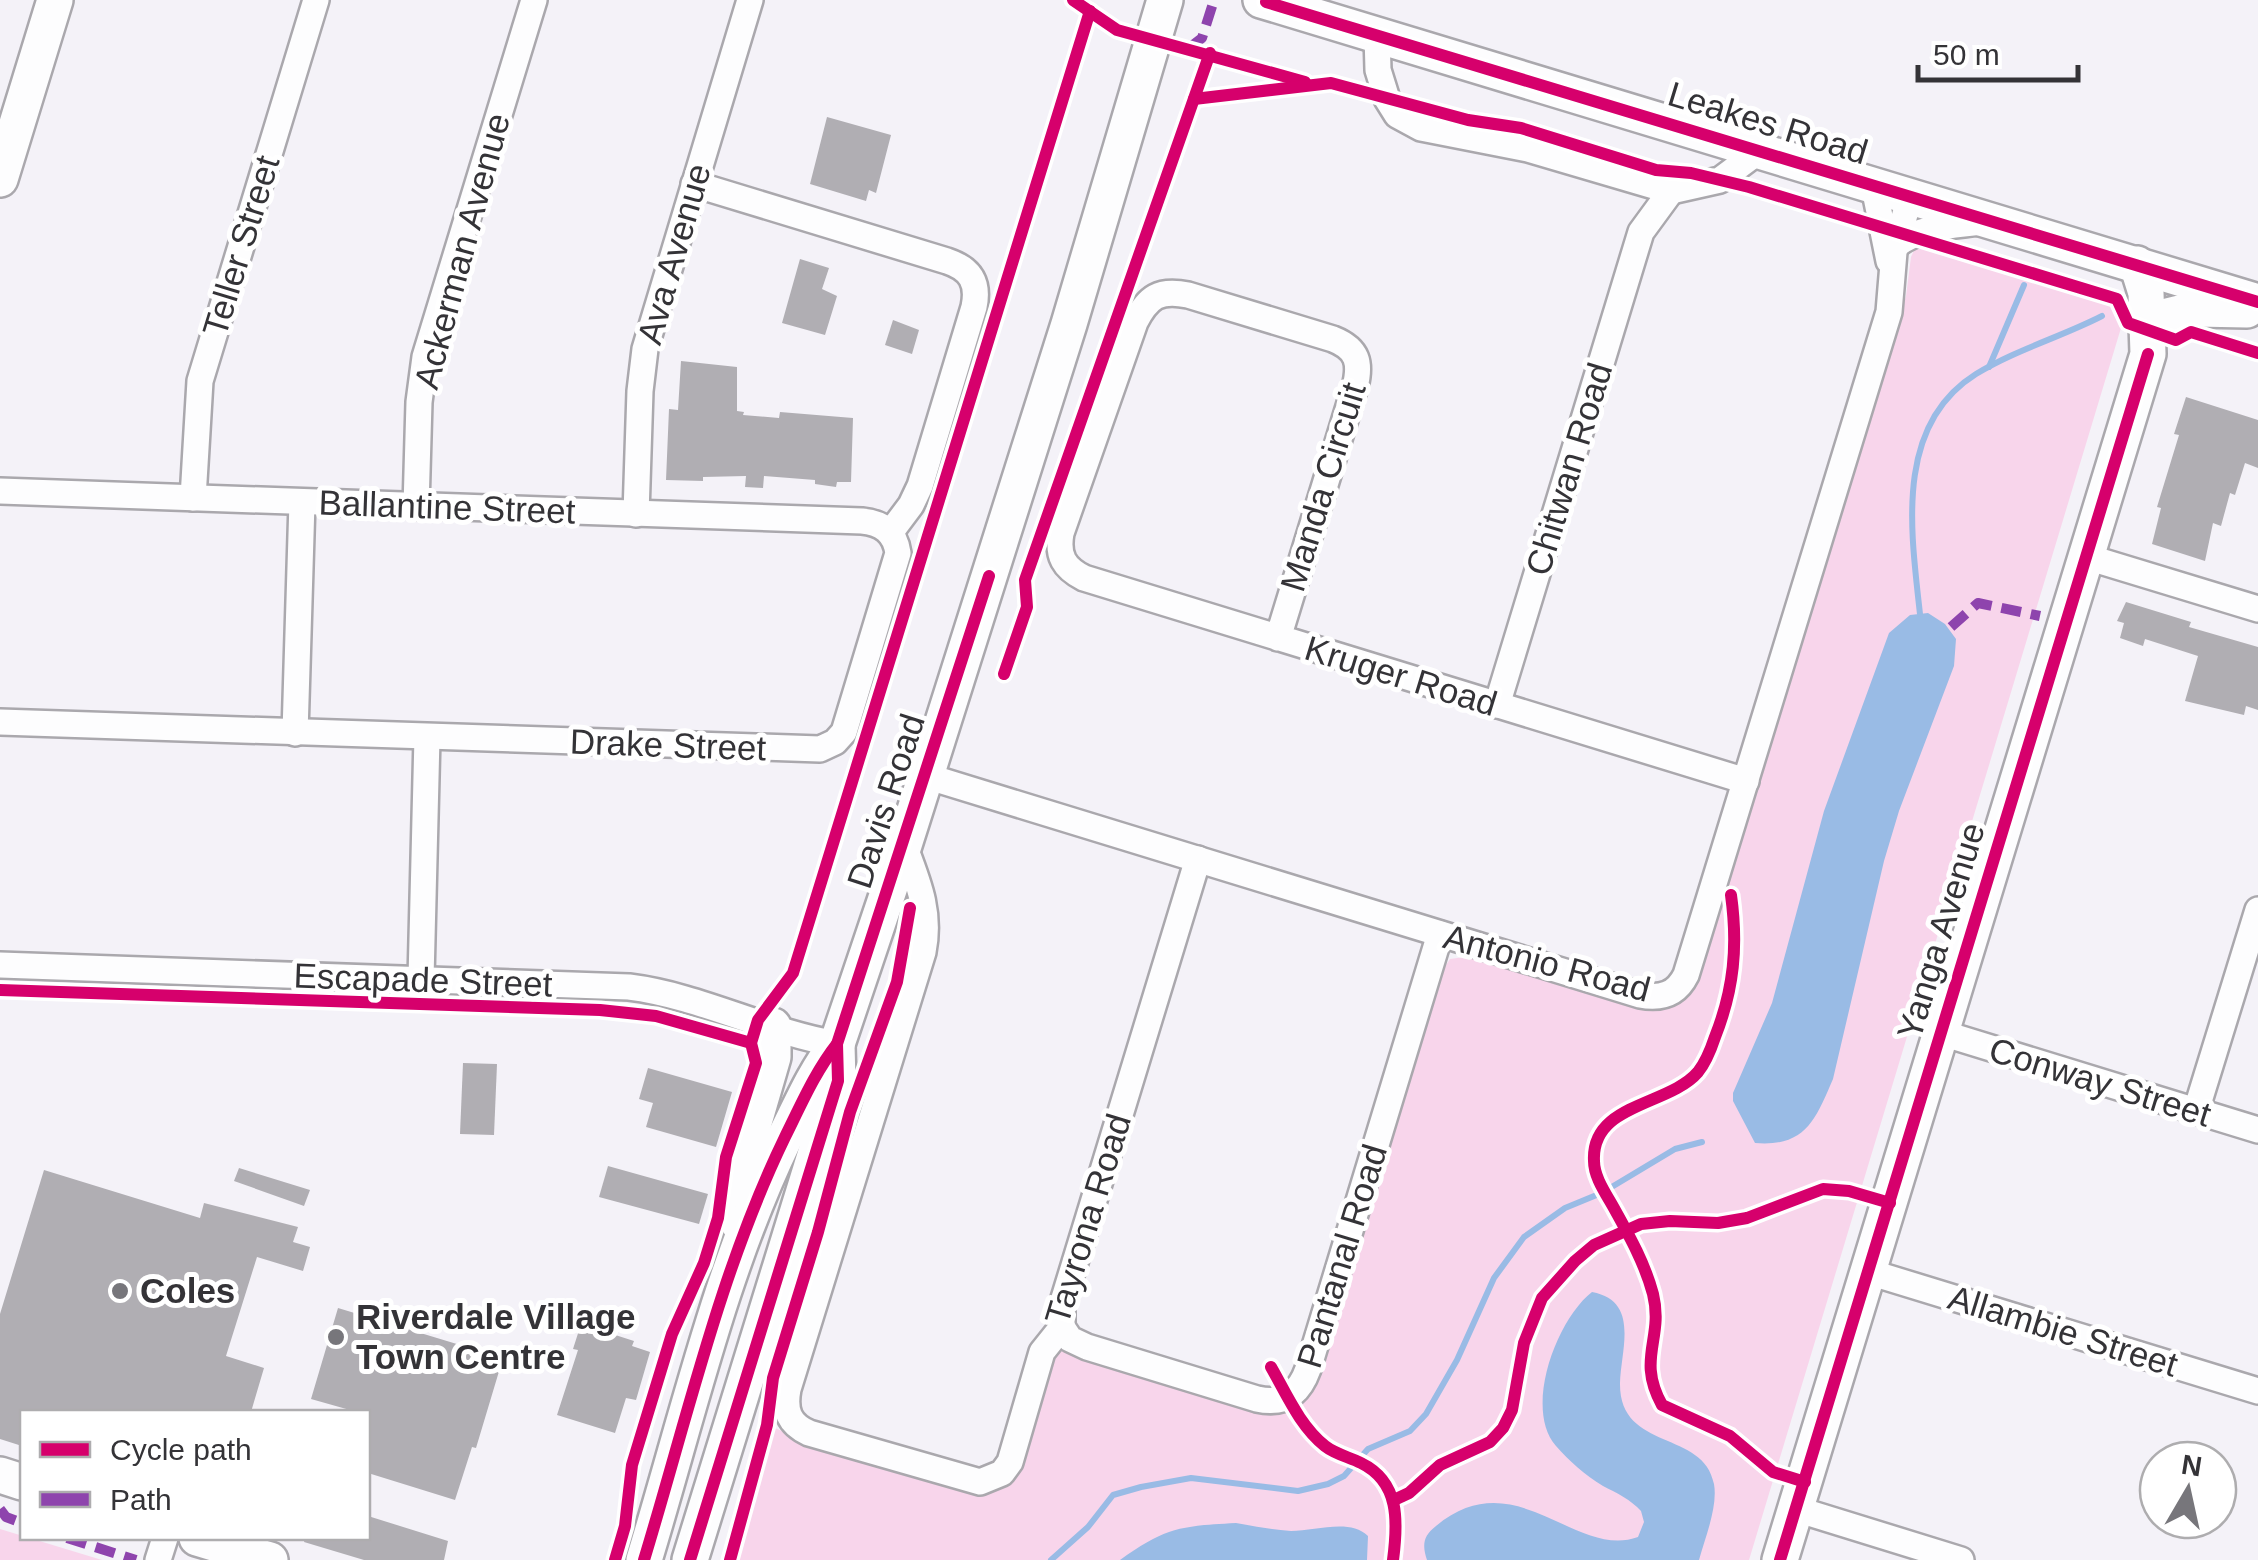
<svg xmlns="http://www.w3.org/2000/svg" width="2258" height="1560" font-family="Arial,sans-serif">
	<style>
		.green { fill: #f8d5eb }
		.water { fill: #99bbe5 }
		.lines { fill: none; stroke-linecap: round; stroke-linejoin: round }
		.stream { stroke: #99bbe5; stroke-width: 6 }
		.building { fill: #b0aeb3 }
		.street-casing { stroke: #aaa8ad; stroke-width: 30 }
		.secondary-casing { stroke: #aaa8ad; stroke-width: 40 }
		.street { stroke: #fdfdfe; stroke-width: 25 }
		.secondary { stroke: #fdfdfe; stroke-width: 35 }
		.quiet { stroke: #8e44ad; stroke-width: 10; stroke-dasharray: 20 10; stroke-linecap: butt }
		.cycleway-casing { stroke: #fff; stroke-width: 19 }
		.cycleway { stroke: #d6006c; stroke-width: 12 }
		.poi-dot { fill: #77767b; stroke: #fff; stroke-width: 4 }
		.labels { text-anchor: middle; stroke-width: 10; stroke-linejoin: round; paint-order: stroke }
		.street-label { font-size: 35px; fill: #343337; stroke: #fff }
		.poi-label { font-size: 35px; font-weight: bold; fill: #343337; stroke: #fff; text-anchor: start }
	</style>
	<rect width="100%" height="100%" fill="#f4f2f8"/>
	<!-- green -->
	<g class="green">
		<path d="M1916,246H1930L2117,303L2124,318L1749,1560H734L770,1426L794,1436L986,1491L1044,1363L1060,1350L1258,1412C1287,1417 1305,1405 1317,1379L1440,974L1450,959L1472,956L1644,1008C1671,1012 1687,1000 1699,976L1906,296L1911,257Z"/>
		<path d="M0,1529L102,1560H0Z"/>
	</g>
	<!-- water -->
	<g class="water">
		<path d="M1928,613L1945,624L1956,639L1954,666L1899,811L1884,861L1833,1079C1815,1121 1805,1147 1755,1143L1733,1101V1093L1772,1003L1824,811L1889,633L1910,615Z"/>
		<path d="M1592,1292C1640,1301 1621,1349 1620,1383C1619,1452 1704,1429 1714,1484C1718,1507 1705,1538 1699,1560H1427C1422,1545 1423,1536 1436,1526C1516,1460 1575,1560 1638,1537L1644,1522L1641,1511C1631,1500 1617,1493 1603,1486C1585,1475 1569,1461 1556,1446C1523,1408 1557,1319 1592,1292Z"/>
		<path d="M1236,1523C1254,1526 1273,1530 1291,1531C1315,1531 1350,1518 1368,1536L1367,1560H1120C1166,1527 1181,1526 1236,1523Z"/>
	</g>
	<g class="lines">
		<!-- stream -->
		<g class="stream">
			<path d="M1989,367L2024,285"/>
			<path d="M1920,614C1911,532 1894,425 1976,374C2015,350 2061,337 2102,316"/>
			<path d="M1610,1188L1675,1149L1702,1142"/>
			<path d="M1051,1560L1088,1527L1113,1495L1141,1487L1191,1478L1298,1491L1328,1484L1344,1476L1368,1449L1410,1431L1426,1414L1457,1360L1494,1278L1524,1237L1565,1208L1599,1194"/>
		</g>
	</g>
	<!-- building -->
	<g class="building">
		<path d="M827,117L891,135L876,193L869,190L866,201L810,184Z"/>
		<path d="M800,259L829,268L822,289L837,296L825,335L782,323Z"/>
		<path d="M893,320L919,330L912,354L885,345Z"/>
		<path d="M681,361L737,367V411L744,412L743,415L779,418L780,412L853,418L851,482H837L836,487L815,484V480L764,476L763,488L745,487L746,476L703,477V481L666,480L669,409L678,410Z"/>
		<path d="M2186,397L2258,420V468L2245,463L2235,495L2230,493L2221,526L2213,523L2205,561L2152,544L2161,508L2157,507L2179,435L2174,434Z"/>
		<path d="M2126,602L2191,622L2189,627L2258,647V710L2246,706L2244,715L2185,701L2198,656L2145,639L2143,646L2120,638L2124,623L2117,621Z"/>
		<path d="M463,1063L497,1064L494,1135L460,1134Z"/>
		<path d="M648,1068L732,1092L716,1147L646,1127L653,1103L639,1099Z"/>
		<path d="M608,1166L708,1194L699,1224L599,1197Z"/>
		<path d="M239,1168L310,1190L304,1206L234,1181Z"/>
		<path d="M44,1170L200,1218L204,1203L298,1227L293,1242L310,1247L303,1271L257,1257L226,1356L264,1368L251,1412H22V1446L0,1439V1314Z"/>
		<path d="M338,1308L503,1358L476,1448L472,1447L455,1500L368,1473V1412H357L311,1399Z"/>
		<path d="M581,1324L634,1341L632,1346L650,1352L636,1400L626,1398L615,1433L557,1415L578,1350L573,1349Z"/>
		<path d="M368,1516L448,1541L444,1560H364L304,1542L305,1538H368Z"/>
	</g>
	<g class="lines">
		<defs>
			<g id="street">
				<path d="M1377,35L1378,70L1387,99L1397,115L1421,128L1528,149L1671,191L1720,180L1759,151"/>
				<path d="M694,184L947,261C971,269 979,283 974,307L920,486L911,505L890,533"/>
				<path d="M1874,187L1889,261"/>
				<path d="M1896,245C1921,226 1951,226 1981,222"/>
				<path d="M0,491L862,521C882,523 895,532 898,553L844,732L835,742L820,749L0,722"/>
				<path d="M193,498L200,381L316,0"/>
				<path d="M416,507L419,402L425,357L534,0"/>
				<path d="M636,514L640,391L645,349L750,0"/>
				<path d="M2087,557L2258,609"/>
				<path d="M1278,638L1355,387C1361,363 1358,349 1333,339L1188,295C1159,289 1148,297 1135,322L1061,533C1057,556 1064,568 1084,578L1746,781"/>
				<path d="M1497,705L1641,232L1671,191"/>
				<path d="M295,733L302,502"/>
				<path d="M926,776L1640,995C1661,999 1676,995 1686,975L1889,312L1894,252L1910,197"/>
				<path d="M904,845C918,882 931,912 923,952L788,1389C784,1411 789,1424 809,1433L980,1482L1002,1473L1010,1462L1042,1352L1062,1327V1305L1198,859"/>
				<path d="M0,965L629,987C701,996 766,1032 837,1044"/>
				<path d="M421,979L427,737"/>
				<path d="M1942,1033L2258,1130"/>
				<path d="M2196,1111L2258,910"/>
				<path d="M1869,1272L2258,1391"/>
				<path d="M1062,1327L1070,1339L1087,1347L1257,1399C1284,1405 1299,1394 1308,1369L1440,934"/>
				<path d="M1796,1509L1961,1560"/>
				<path d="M158,1560L165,1538"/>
			</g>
			<g id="secondary">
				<path d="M1261,0L2258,302"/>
				<path d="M0,179L55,0"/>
				<path d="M2159,318L2196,309L2247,310"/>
				<path d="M739,1224L741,1167L773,1057V1026"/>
				<path d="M0,1475L22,1482"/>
				<path d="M197,1538L270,1560"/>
				<path d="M644,1560C687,1419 720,1271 785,1137C801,1105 815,1072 837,1044L904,845L1069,324L1165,0"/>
				<path d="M690,1560L838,1081L837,1045"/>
				<path d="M1780,1560L2148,354L2146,293L2137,264"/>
			</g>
		</defs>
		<!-- street casing -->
		<use href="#street" class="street-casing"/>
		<!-- secondary casing -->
		<use href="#secondary" class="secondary-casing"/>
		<!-- street -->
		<use href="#street" class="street"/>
		<!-- secondary -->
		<use href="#secondary" class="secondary"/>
		<!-- quiet -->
		<g class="quiet">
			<path d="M1189,48L1202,38L1214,0"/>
			<path d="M1951,627L1978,603L2040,616"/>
			<path d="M0,1509L6,1517L22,1523"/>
			<path d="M67,1538L136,1560"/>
		</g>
		<defs>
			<g id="cycleway">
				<path d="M1073,0L1117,30L1305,82"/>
				<path d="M1266,2L2258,302"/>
				<path d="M1194,99L1331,83L1468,120L1521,128L1656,170L1691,173L1749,187L2117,299L2128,323L2176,340L2191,332L2258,353"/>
				<path d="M1004,674L1027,607L1025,580L1210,53"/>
				<path d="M1731,895C1738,946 1734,989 1715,1037C1711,1049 1706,1062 1698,1072C1669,1106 1591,1103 1594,1161C1594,1178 1607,1195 1615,1210C1630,1237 1645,1264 1653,1294C1664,1339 1636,1358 1662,1405L1730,1436L1773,1472L1805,1482"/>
				<path d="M0,990L600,1010L656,1016L751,1043"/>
				<path d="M1271,1367C1287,1395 1300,1426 1325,1446C1335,1454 1349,1457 1361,1463C1400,1482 1398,1522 1393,1560"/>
				<path d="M1394,1500L1409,1493L1440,1465L1490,1442L1503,1428L1512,1410L1524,1343L1542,1298L1575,1261L1594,1245L1641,1224L1670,1221L1718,1223L1747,1218L1823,1189L1849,1191L1890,1203"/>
				<path d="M615,1560L625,1526L632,1465L672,1334L704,1263L718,1218L726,1157L756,1063L751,1043L758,1020L793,973L1090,11"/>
				<path d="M644,1560C687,1419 720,1271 785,1137C801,1105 815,1072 837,1044L989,576"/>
				<path d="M690,1560L838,1081L837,1044"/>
				<path d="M730,1560L767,1425L773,1378L818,1232L850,1112L897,982L910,908"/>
				<path d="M1780,1560L2148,354"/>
			</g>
		</defs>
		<!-- cycleway casing -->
		<use href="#cycleway" class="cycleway-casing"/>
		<!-- cycleway -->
		<use href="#cycleway" class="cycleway"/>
	</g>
	<!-- markers -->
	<g class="poi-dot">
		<circle cx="120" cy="1291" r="10"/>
		<circle cx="336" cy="1337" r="10"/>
	</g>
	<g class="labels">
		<!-- street labels -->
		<g class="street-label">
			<text transform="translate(1768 123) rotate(17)" y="12">Leakes Road</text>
			<text transform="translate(241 246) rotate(-73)" y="12">Teller Street</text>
			<text transform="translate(462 251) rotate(-75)" y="12">Ackerman Avenue</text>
			<text transform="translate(674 254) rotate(-74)" y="12">Ava Avenue</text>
			<text transform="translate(1569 469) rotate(-73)" y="12">Chitwan Road</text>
			<text transform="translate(1323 487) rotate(-73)" y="12">Manda Circuit</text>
			<text transform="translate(447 507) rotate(2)" y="12">Ballantine Street</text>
			<text transform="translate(1401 676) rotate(17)" y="12">Kruger Road</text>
			<text transform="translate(668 745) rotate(2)" y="12">Drake Street</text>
			<text transform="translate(886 801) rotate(-72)" y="12">Davis Road</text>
			<text transform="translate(1941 931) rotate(-73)" y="12">Yanga Avenue</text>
			<text transform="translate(1547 963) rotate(15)" y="12">Antonio Road</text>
			<text transform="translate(423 980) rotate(2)" y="12">Escapade Street</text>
			<text transform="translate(2100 1082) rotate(17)" y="12">Conway Street</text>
			<text transform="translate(1088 1219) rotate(-73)" y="12">Tayrona Road</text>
			<text transform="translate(1342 1256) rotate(-73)" y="12">Pantanal Road</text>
			<text transform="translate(2063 1331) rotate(17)" y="12">Allambie Street</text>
		</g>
		<!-- poi labels -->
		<g class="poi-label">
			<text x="140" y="1303">Coles</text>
			<text x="356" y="1329">Riverdale Village<tspan x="356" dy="40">Town Centre</tspan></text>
		</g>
	</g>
	<!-- legend -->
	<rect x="20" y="1410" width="350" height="130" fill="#ffffff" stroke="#aeadaf" stroke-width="2.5"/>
	<rect x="40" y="1442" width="50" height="15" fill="#d6006c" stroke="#aeadaf" stroke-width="2.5"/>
	<text x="110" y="1460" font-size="30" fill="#343337">Cycle path</text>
	<rect x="40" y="1492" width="50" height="15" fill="#8e44ad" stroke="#aeadaf" stroke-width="2.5"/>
	<text x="110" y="1510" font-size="30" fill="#343337">Path</text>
	<!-- north arrow -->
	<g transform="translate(2188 1490) rotate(9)"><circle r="48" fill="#ffffff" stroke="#aeadaf" stroke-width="2.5"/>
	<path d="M0-8L18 38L0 25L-18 38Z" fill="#77767b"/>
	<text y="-15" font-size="28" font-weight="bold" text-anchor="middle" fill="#343337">N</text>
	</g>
	<!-- scale -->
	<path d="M1918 65v15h160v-15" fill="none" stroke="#343337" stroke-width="5"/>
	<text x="1933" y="65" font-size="30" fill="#343337" stroke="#ffffff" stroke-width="8" paint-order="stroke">50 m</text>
</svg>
